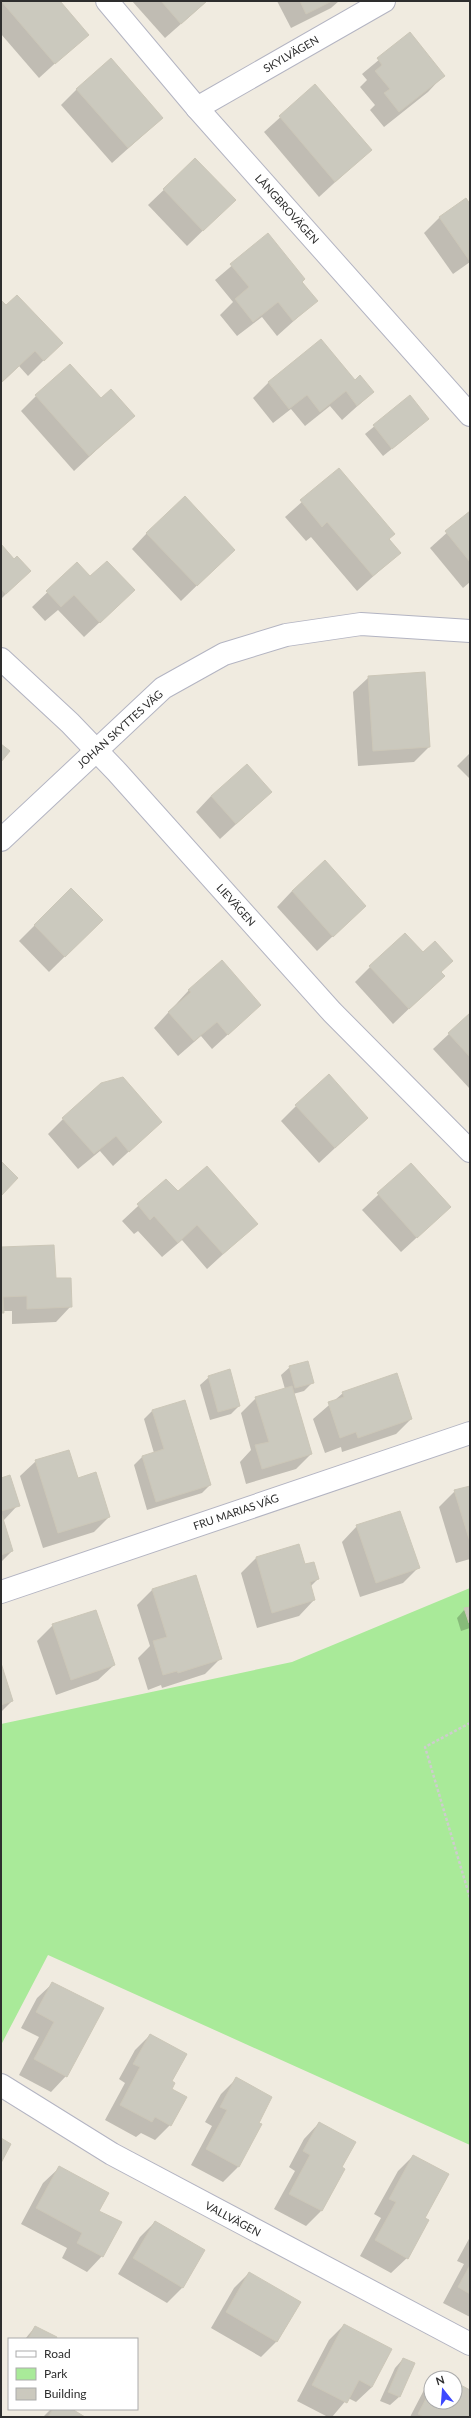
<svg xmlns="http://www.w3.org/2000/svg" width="471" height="2418" font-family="Lato,sans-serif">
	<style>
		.green { fill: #a9ea99 }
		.shadow { fill: #0003 }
		.building { fill: #cbc9be; stroke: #ccc7b8 }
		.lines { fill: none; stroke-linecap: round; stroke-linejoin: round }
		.street-casing { stroke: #b3b4c2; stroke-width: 24 }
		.secondary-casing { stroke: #b3b4c2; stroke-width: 24 }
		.path { stroke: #cdcdcd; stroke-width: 2.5; stroke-dasharray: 3 2; stroke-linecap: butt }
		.street { stroke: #fff; stroke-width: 22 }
		.secondary { stroke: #fff; stroke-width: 22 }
		.labels { text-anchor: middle; stroke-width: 4; stroke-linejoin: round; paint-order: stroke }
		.street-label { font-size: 11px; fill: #2e2e2e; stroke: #fff }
	</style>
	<rect width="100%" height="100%" fill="#f0ebe0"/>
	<!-- green -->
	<path class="green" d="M470,1588V2145L48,1955L1,2045V1724L292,1662Z"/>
	<!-- shadow -->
	<g class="shadow">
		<path d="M1,1H59L87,34L39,78L1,34Z"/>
		<path d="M132,1H207L165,38Z"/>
		<path d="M277,1H339L331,8L291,28Z"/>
		<path d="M410,34L443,76L428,92L384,127L370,110L375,105L360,87L367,80L362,74Z"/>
		<path d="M315,86L370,150L319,197L264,132Z"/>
		<path d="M77,89L162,118L112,163L61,105Z"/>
		<path d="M195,160L219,215L187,246L148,205Z"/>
		<path d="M466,199L470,205V262L453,274L424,233L439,218Z"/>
		<path d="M268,235L316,301L277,336L262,317L237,336L220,315L233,302L215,280Z"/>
		<path d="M1,302L46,358L28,376L19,366L1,383Z"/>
		<path d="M321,340L354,382L373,392L342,420L330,406L305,426L291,409L273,423L253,398L268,383Z"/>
		<path d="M36,396L101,399L133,416L74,471L21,411Z"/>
		<path d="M410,397L419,427L383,456L365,434Z"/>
		<path d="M339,469L399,553L357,591L311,537L306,541L285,517Z"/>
		<path d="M470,512V582L463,588L430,548Z"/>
		<path d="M147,533L218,565L181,601L132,549Z"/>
		<path d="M1,546L14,586L1,599Z"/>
		<path d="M77,564L118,605L84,637L58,610L45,621L32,607Z"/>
		<path d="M369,677L429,747L414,762L358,766L353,692Z"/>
		<path d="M470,753V779L457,766Z"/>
		<path d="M271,792L220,839L196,812L211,796Z"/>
		<path d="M71,889L102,920L49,972L19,941Z"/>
		<path d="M292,891L365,906L317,951L277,907Z"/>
		<path d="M370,967L440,973L443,976L393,1024L355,982Z"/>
		<path d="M189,990L260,1005L212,1049L201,1036L178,1056L154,1028Z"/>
		<path d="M470,1014V1089L433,1049Z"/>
		<path d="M296,1106L367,1118L319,1163L281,1121Z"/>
		<path d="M63,1119L161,1122L113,1166L100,1151L78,1169L48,1134Z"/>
		<path d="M411,1164L450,1207L401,1252L362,1210Z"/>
		<path d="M166,1180L177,1193L256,1224L207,1269L182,1240L162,1257L138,1231L134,1234L122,1221Z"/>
		<path d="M1,1248L55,1279L71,1306L56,1322L12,1324V1311H3L1,1315Z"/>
		<path d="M290,1367L312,1383L304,1391L293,1394L311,1454L296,1469L246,1484L240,1462L251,1450L241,1413L256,1398L285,1389L281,1375Z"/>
		<path d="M209,1377L239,1406L231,1414L210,1420L200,1385Z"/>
		<path d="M343,1393L411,1419L396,1434L342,1452L341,1447L325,1453L313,1419Z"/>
		<path d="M152,1411L210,1485L202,1493L147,1510L134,1465L142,1457L154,1453L144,1419Z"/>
		<path d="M36,1461L77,1479L109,1517L94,1532L43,1548L20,1476Z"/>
		<path d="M1,1479L18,1505L3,1521L12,1551L1,1562Z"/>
		<path d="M470,1487V1559L456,1563L439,1507L455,1491Z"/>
		<path d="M357,1526L418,1568L403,1583L360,1597L342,1542Z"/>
		<path d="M256,1558L304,1566L318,1579L310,1587L314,1600L299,1616L257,1628L241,1573Z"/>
		<path d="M152,1590L221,1658L205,1674L162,1688L161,1685L148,1690L138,1658L150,1646L137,1605Z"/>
		<path d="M470,1608V1628L461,1631L457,1618L465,1609Z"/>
		<path d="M53,1625L114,1665L98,1680L56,1695L37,1641Z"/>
		<path d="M1,1666L12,1701L1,1712Z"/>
		<path d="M53,1983L66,2076L51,2092L19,2075L39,2037L21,2028L37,1998Z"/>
		<path d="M150,2035L171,2082L170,2125L155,2140L141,2133L136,2137L105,2120L125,2083L119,2079L135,2050Z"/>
		<path d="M236,2079L257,2123L260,2125L238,2167L223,2182L191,2165L212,2126L205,2122L221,2094Z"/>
		<path d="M319,2123L340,2168L344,2169L321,2211L306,2226L274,2209L295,2171L289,2167L304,2139Z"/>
		<path d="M413,2156L424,2218L407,2258L391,2273L360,2256L381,2218L374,2214L398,2171Z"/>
		<path d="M59,2168L98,2211L102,2256L87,2272L62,2258L67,2248L21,2224L43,2183Z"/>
		<path d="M155,2222L183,2287L167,2303L118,2274L140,2237Z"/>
		<path d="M470,2237V2317L443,2303L464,2264L457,2261Z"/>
		<path d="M249,2273L299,2302L276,2342L261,2357L211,2328L234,2288Z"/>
		<path d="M344,2325L372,2387L356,2402L348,2398L332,2417H328L297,2401L329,2340Z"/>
		<path d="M35,2327L55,2339H25Z"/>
		<path d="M403,2359L413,2364L399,2397L390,2405L380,2401L395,2368Z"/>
		<path d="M431,2383V2402H455V2383L470,2391V2417H410L424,2390Z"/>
		<path d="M51,2409H71L84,2417H43Z"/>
	</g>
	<!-- building -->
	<g class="building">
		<path d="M1,1H60L89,35L55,64Z"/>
		<path d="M161,1H207L181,24Z"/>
		<path d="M300,1H332L306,14Z"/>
		<path d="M410,32L445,76L399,112L384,93L390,89L375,71L382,65L377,58Z"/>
		<path d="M111,58L163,118L128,148L76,89Z"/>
		<path d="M315,84L372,150L335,182L279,116Z"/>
		<path d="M195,158L236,200L203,231L163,189Z"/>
		<path d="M466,198L470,204L469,260L439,217Z"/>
		<path d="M268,233L305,279L302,282L318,301L293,321L278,302L253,322L235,299L249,287L230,264Z"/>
		<path d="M17,295L63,343L44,361L35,351L2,382L1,300L6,305Z"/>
		<path d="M321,339L355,380L360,375L374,392L357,406L346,391L320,412L307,395L289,409L268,382Z"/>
		<path d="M70,364L101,398L111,389L135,416L89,456L35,395Z"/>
		<path d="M410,395L429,419L392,449L373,425Z"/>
		<path d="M339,468L395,534L389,539L401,553L373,576L327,522L322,527L300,500Z"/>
		<path d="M185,496L235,550L197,586L146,533Z"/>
		<path d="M470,511V562L445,531Z"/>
		<path d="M1,544L14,559L17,556L31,571L6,594L1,589Z"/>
		<path d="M107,561L135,590L100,623L74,595L61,607L46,591L77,562L90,576Z"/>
		<path d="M425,672L430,747L373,751L368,676Z"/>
		<path d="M1,744L10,751L1,762Z"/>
		<path d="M247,764L272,792L236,824L211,796Z"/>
		<path d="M325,860L366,906L333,937L292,891Z"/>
		<path d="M71,888L103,920L65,957L34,925Z"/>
		<path d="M405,933L423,952L435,941L453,961L441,972L445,976L409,1009L369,966Z"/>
		<path d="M222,960L261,1005L228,1035L217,1022L194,1041L168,1012L191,992L188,990Z"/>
		<path d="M470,1013V1057L448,1033Z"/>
		<path d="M329,1074L368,1118L335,1148L295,1105Z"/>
		<path d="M123,1077L162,1122L129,1152L116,1136L94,1154L62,1118L101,1083Z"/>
		<path d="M1,1161L18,1178L1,1196Z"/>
		<path d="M411,1163L451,1207L417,1238L377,1193Z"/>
		<path d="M207,1166L258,1224L223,1254L197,1225L178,1243L154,1216L150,1220L137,1204L166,1179L178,1191Z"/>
		<path d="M54,1245L56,1278H71L72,1307L27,1309V1296L3,1297L4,1313H1V1247Z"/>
		<path d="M308,1361L314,1383L295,1388L289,1366Z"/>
		<path d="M230,1369L240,1406L218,1412L208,1376Z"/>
		<path d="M397,1373L412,1419L358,1438L356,1432L340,1438L328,1402L344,1397L342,1392Z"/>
		<path d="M292,1386L312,1454L262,1469L255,1445L269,1442L255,1397Z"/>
		<path d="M185,1400L211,1485L156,1502L142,1456L164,1449L152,1410Z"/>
		<path d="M69,1450L78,1478L96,1472L110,1517L58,1533L35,1460Z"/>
		<path d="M10,1475L20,1506L1,1511V1478Z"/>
		<path d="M470,1486V1542L454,1490Z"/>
		<path d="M400,1511L420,1568L376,1583L356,1525Z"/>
		<path d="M1,1512L13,1551L1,1555Z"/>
		<path d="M299,1544L305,1564L314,1562L319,1579L310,1582L315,1600L272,1613L256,1557Z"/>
		<path d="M196,1575L222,1659L178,1673L177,1671L163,1675L153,1641L167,1637L152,1589Z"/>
		<path d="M470,1607V1623H469L464,1608Z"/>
		<path d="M96,1610L115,1665L71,1680L52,1624Z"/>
		<path d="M1,1663L13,1701L1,1705Z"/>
		<path d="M52,1982L104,2008L67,2077L34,2059L54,2022L36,2012Z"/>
		<path d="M150,2034L187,2054L172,2081L175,2083L172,2089L187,2097L171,2126L155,2117L152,2122L120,2105L140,2067L133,2064Z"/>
		<path d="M236,2077L272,2097L259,2123L262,2124L239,2167L206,2149L227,2110L220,2107Z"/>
		<path d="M319,2122L356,2142L342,2167L345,2169L322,2211L289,2194L310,2155L303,2151Z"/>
		<path d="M1,2138L11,2144L1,2163Z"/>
		<path d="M413,2155L449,2174L425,2218L429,2220L408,2259L375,2240L396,2202L389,2199Z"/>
		<path d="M59,2166L109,2193L99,2211L122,2222L103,2257L77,2243L82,2233L36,2208Z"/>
		<path d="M155,2221L205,2250L183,2288L133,2258Z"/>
		<path d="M470,2265V2294L458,2287Z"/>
		<path d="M249,2272L301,2302L277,2342L226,2312Z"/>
		<path d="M344,2324L392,2349L372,2387L359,2380L347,2403L312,2385Z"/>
		<path d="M35,2326L57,2337L56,2339H28Z"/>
		<path d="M403,2358L415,2363L400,2397L388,2392Z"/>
		<path d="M439,2374L447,2378H437Z"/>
		<path d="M455,2382L470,2390V2417H424L418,2414L431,2389V2402H455Z"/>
		<path d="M53,2409H72L85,2417H48Z"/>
	</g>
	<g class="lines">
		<defs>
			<g id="street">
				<path d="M107,1L197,108L470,415"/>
				<path d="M197,108L384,1"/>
				<path d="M1,659L70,723L117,772L332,1012L470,1151"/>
				<path d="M1,1592L470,1433"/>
				<path d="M1,2085L112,2154L470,2344"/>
			</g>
			<path id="secondary" d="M1,840L163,688L224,654L286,635L361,624L470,631"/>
		</defs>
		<!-- street casing -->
		<use href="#street" class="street-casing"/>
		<!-- secondary casing -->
		<use href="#secondary" class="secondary-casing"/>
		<!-- path -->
		<path class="path" d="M470,1723L425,1747L470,1898"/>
		<!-- street -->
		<use href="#street" class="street"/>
		<!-- secondary -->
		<use href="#secondary" class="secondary"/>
	</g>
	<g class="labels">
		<!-- street labels -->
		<g class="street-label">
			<text transform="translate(291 54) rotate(-30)" y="4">SKYLVÄGEN</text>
			<text transform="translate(287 209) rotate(48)" y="4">LÅNGBROVÄGEN</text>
			<text transform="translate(120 729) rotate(-42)" y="4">JOHAN SKYTTES VÄG</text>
			<text transform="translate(236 905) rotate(48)" y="4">LIEVÄGEN</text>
			<text transform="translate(236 1512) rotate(-19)" y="4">FRU MARIAS VÄG</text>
			<text transform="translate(233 2219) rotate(28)" y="4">VALLVÄGEN</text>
		</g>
	</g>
	<!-- border -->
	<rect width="471" height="2418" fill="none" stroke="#2e2e2e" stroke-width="4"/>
	<!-- legend -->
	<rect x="8" y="2338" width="130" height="72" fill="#ffffff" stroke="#ababab"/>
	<rect x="16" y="2351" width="20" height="6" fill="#ffffff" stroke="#ababab"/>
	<text x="44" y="2358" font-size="12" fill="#2e2e2e">Road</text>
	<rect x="16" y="2368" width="20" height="12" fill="#a9ea99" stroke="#ababab"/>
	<text x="44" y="2378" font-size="12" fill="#2e2e2e">Park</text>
	<rect x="16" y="2388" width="20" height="12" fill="#cbc9be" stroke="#ababab"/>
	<text x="44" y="2398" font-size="12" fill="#2e2e2e">Building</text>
	<!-- north arrow -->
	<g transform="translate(443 2390) rotate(343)"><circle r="19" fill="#ffffff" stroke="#ababab"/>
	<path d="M0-3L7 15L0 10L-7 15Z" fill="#3d48ff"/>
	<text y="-6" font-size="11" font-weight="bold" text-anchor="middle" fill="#2e2e2e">N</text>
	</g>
</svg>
